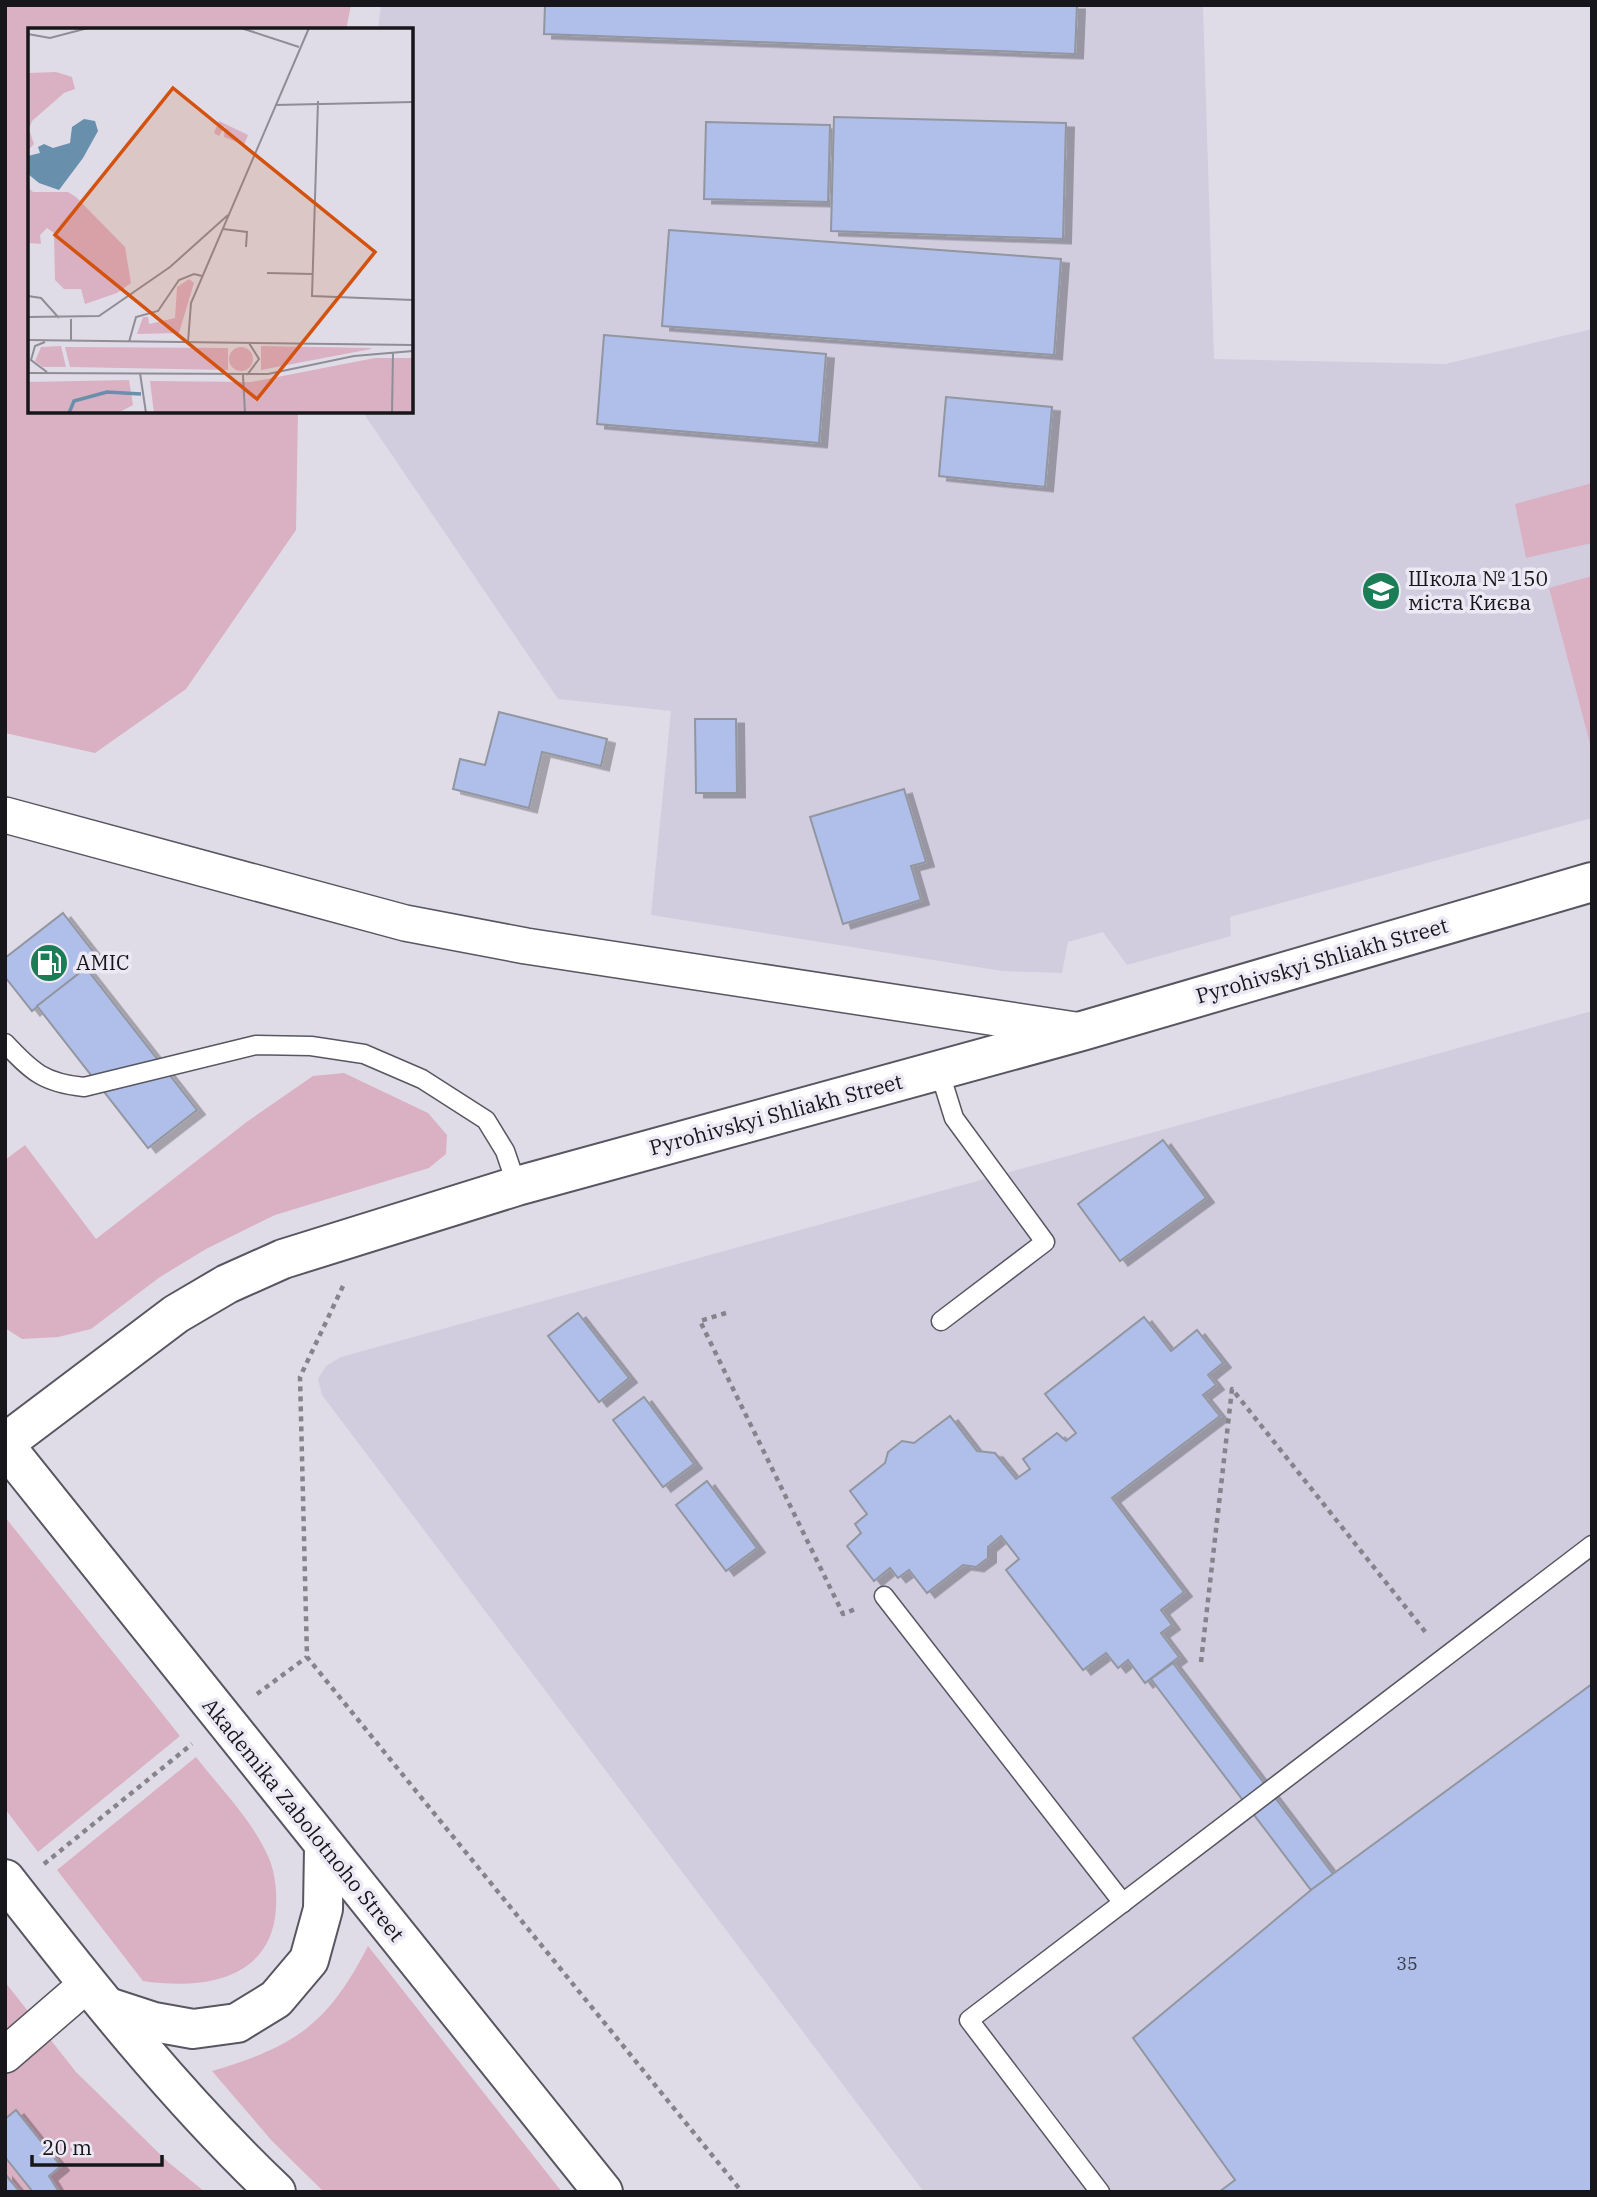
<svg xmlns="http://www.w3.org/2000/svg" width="1597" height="2197" font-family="'IBM Plex Serif',serif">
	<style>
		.built { fill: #d1cddf }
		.green { fill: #dab0c3 }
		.building { fill: #b0bfe9; stroke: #9296a0; stroke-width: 2; filter: url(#shadow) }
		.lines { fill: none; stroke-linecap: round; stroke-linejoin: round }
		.lane-casing { stroke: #585660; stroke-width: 21 }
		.street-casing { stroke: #585660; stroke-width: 38 }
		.secondary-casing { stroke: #585660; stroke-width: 42 }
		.highway-casing { stroke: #585660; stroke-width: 42 }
		.path { stroke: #85838b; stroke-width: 4.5; stroke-dasharray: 5 5; stroke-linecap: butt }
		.lane { stroke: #fff; stroke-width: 18 }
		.street { stroke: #fff; stroke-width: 35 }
		.secondary { stroke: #fff; stroke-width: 38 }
		.highway { stroke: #fff; stroke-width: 38 }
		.labels { text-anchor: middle; stroke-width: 7; stroke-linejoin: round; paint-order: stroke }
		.number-label { font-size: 18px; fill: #3d404e }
		.poi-label { font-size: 21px; fill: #17161a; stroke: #ece9f5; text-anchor: start }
		.street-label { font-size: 21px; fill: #17161a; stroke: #ece9f5 }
		.inset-river { fill: none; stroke: #688fac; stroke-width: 3.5 }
		.inset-road { fill: none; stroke: #8f8d96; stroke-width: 2 }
		.view { fill: #d3520d; fill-opacity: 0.15; stroke: #d3520d; stroke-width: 3.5 }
		.inset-edge { fill: none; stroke: #17161a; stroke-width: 3.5 }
	</style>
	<defs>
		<filter id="shadow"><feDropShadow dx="8" dy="4.5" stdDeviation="0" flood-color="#0004"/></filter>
	</defs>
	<rect width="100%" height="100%" fill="#dfdce8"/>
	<!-- built -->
	<g class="built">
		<path d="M381,5H1203L1214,359L1445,364L1592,329V818L1230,917L1231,936L1127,965L1103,932L1068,942L1062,973L1002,971L651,915L671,711L558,699L362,411H411V30H378Z"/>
		<path d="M1592,1011V2192H924L322,1395L318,1379L326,1366L341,1357Z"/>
	</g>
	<!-- green -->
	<g class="green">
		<path d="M5,5H351L346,30H30V411H298L296,530L186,689L95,753L5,733Z"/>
		<path d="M1592,483V543L1526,558L1515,504Z"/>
		<path d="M1592,576V751L1549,588Z"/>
		<path d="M344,1073L428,1113L447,1135L446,1154L429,1168L275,1215L206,1249L160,1277L91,1329L58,1337L22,1339L5,1328V1160L25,1145L96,1239L248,1121L313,1076Z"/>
		<path d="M5,1517L180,1736L38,1852L5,1809Z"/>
		<path d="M196,1757C220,1788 252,1820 268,1856C275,1871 277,1891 276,1908C272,1980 202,1990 143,1981L57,1870Z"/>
		<path d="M368,1946L562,2192H324L272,2141L212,2071C296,2046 328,2024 368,1946Z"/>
		<path d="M5,1982L76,2072L168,2162L205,2192H5Z"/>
	</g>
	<!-- building -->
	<g class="building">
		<path d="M545,5H1077L1075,54L544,34Z"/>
		<path d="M834,117L1066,123L1063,239L831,231Z"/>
		<path d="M706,122L830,125L828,202L704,199Z"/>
		<path d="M669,230L1061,259L1054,355L662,326Z"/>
		<path d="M604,335L826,354L819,443L597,424Z"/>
		<path d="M946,397L1052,407L1045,487L939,476Z"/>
		<path d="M499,712L607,739L601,766L542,752L529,808L453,789L460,759L485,765Z"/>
		<path d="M695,719H736L737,793H696Z"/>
		<path d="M904,789L926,862L911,866L921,900L843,924L810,817Z"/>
		<path d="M63,913L98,958L32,1011L5,977V958Z"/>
		<path d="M86,968L197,1110L148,1148L37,1006Z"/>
		<path d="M1163,1140L1206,1198L1120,1261L1078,1204Z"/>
		<path d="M578,1313L629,1378L599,1402L548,1336Z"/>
		<path d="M1144,1317L1171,1351L1197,1330L1223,1363L1208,1375L1216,1385L1203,1395L1220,1416L1112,1498L1184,1592L1161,1610L1172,1625L1161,1633L1179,1657L1145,1683L1128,1660L1118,1668L1106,1653L1083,1670L1006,1570L1019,1559L1001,1536L988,1547V1558L976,1567L963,1565L927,1593L909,1570L898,1578L890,1568L874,1581L847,1546L861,1533L855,1524L867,1514L850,1491L885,1463L888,1452L902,1441L914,1443L950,1416L977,1451L995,1453L1016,1479L1030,1469L1023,1459L1057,1433L1066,1441L1076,1433L1045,1394Z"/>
		<path d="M644,1397L694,1464L663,1487L613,1420Z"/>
		<path d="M707,1481L757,1548L726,1571L676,1505Z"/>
		<path d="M1173,1663L1333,1874L1311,1890L1151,1679Z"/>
		<path d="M1592,1684V2192H1219L1235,2180L1133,2038L1311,1890Z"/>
		<path d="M16,2110L61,2166L49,2176L59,2192H33L5,2157V2119Z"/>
		<path d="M5,2174L20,2192H5Z"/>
	</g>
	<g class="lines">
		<defs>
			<g id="lane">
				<path d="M5,1043C32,1072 44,1083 84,1087L256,1045L311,1046L364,1054L422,1079L486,1120L505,1151L517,1186"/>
				<path d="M939,1070L954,1118L1045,1242L941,1321"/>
				<path d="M884,1596L1123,1903"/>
				<path d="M1100,2192L969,2020L1592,1545"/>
			</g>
			<g id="street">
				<path d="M5,815L405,923L526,946L1082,1031"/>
				<path d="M5,2055L86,1985"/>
			</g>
			<path id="secondary" d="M5,1443L176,1314L227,1284L283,1259L517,1186L1082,1031L1592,882"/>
			<g id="highway">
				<path d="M5,1446L603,2192"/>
				<path d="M5,1879C90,1988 176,2097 276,2192"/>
				<path d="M108,2007L154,2022L193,2029L237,2023L276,1999L309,1960L323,1909L324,1848"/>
			</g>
		</defs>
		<!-- lane casing -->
		<use href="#lane" class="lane-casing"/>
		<!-- street casing -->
		<use href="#street" class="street-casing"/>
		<!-- secondary casing -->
		<use href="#secondary" class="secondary-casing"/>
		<!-- highway casing -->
		<use href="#highway" class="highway-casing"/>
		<!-- path -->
		<g class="path">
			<path d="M343,1286L300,1377L307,1657L742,2192"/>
			<path d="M726,1313L700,1321L843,1614L858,1608"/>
			<path d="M1201,1662L1232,1389L1427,1634"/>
			<path d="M257,1694L307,1657"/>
			<path d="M44,1864L192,1744"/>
		</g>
		<!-- lane -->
		<use href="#lane" class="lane"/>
		<!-- street -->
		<use href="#street" class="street"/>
		<!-- secondary -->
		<use href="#secondary" class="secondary"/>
		<!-- highway -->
		<use href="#highway" class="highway"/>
	</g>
	<!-- icons -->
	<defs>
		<symbol id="school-disc" viewBox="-11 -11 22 22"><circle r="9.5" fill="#1b7d56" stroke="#ece9f5"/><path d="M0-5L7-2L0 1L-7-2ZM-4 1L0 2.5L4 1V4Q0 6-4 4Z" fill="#fff"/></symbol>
		<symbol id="fuel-disc" viewBox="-11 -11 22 22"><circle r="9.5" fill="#1b7d56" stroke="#ece9f5"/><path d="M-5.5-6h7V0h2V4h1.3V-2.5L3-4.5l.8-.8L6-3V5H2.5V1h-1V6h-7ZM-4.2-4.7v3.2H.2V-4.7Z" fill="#fff"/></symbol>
	</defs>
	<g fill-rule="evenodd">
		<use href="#school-disc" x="1359" y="569" width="44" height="44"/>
		<use href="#fuel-disc" x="27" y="941" width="44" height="44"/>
	</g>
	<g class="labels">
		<!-- number labels -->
		<g class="number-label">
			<text x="1407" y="1970">35</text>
		</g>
		<!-- poi labels -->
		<g class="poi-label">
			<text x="1408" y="586">Школа № 150<tspan x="1408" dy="24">міста Києва</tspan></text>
			<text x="76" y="970">AMIC</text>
		</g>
		<!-- street labels -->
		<g class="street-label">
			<text transform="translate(1322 961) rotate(-16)" y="7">Pyrohivskyi Shliakh Street</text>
			<text transform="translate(776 1115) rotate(-15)" y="7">Pyrohivskyi Shliakh Street</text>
			<text transform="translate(303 1820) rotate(51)" y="7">Akademika Zabolotnoho Street</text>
		</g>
	</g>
	<!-- overview -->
	<g transform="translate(28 28)">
		<rect width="385" height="385" fill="#dfdce8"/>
		<path d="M28,44L44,49L47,61L36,65L4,93L1,101L6,116L0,122V45ZM191,93L220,107L216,117L196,109L197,98L191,108L186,105ZM0,159L5,164H40L48,169L97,219L103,255L89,265L57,276L53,261H36L27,252L26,205L19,200L12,207L13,216L0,215ZM161,251L166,255L151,305L109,306L115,289H120L121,296L147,290L149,259ZM33,318L38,339H15L7,333L13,319ZM233,318L343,320V321L233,342ZM37,319L200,320V342L42,339ZM201 331a12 12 0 1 1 24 0a12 12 0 1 1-24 0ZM347,330H385V385H126L122,353L223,354ZM101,352L105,377L90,385H0V354Z" fill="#dab0c3"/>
		<path d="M56,91L67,93L70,103L55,130L31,162L11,155L0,146V128L12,125L10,119L16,116L25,120L42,115L44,99Z" fill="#688fac"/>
		<path class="inset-river" d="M41,385L46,373L79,364L113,366"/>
		<path class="inset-road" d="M213,0L271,19M0,6L22,10L60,0M290,73L284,268L385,272M247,77L385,74M195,201L219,204L218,219M239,245L285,246M0,268L13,270L31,290M0,289L71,288L142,239L200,187M43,291V313M0,312L385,317M17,314L7,318L3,332L19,344M101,314L108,289L130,283L151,252L166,246L174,248M160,314L163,275L281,0M0,345L240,346L326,328L385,323M112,345L118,385M215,347L217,385M219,347L231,331L221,315M364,385L365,324"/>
		<path class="view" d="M145,60L347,224L229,371L27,207Z"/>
		<rect width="385" height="385" class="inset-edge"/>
	</g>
	<!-- border -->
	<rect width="1597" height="2197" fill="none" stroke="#17161a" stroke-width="14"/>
	<!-- scale -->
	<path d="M32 2155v10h130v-10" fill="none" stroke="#17161a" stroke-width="3.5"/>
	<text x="42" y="2155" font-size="21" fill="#17161a" stroke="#ece9f5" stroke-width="5" paint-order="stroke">20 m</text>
</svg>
